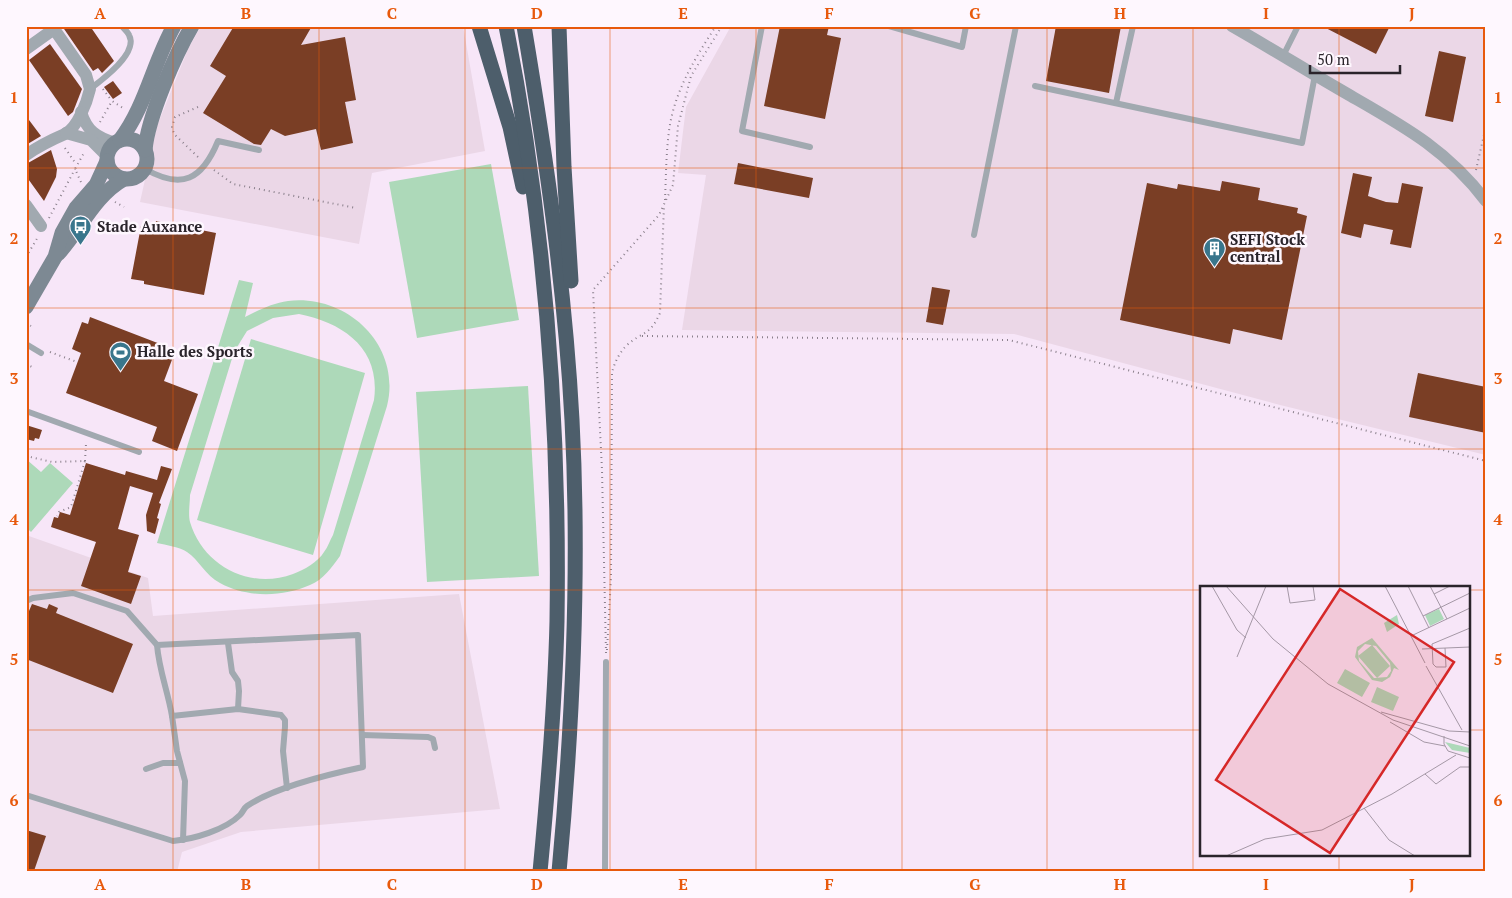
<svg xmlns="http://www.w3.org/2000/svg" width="1512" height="898" font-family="'PT Serif',serif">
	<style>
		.industrial { fill: #ebd7e7 }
		.green { fill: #add9b9; fill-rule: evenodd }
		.building { fill: #7a3e25 }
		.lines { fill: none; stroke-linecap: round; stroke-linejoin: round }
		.path { stroke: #8b808c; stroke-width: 2; stroke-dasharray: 1 4; stroke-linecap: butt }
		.lane { stroke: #a1a9b0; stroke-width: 6 }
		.street { stroke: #a1a9b0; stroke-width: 12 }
		.secondary { stroke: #7d8993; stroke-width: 15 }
		.highway { stroke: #4d5e6b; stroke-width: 15 }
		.grid { fill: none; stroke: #e8590c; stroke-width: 1; stroke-opacity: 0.55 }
		.labels { text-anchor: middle; stroke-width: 5; stroke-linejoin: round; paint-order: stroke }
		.poi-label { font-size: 15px; font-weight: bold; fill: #2a242b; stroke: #fef7fe; text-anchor: start }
		.inset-road { fill: none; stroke: #a598a6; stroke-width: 1 }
		.view { fill: #d62828; fill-opacity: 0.15; stroke: #d62828; stroke-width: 2.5 }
		.inset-edge { fill: none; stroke: #2a242b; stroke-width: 2.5 }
		.neatline { fill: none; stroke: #e8590c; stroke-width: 2 }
		.grid-label { font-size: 16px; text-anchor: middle; font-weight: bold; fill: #e8590c }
	</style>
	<rect width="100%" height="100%" fill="#f7e6f8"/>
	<!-- industrial -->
	<g class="industrial">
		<path d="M201,26H463L485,151L372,173L359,244L140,202L157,126L188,49Z"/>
		<path d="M731,26H1486V455L1280,405L1014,334L682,330L706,175L678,173L686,107Z"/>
		<path d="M26,535L148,578L153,616L459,594L500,809L241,832L182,852L177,872H37L26,868Z"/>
	</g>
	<!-- green -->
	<g class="green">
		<path d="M491,164L519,320L417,338L389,182Z"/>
		<path d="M239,280L253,283L245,317C259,310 273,303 288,301C348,294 402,346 387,406L340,556C332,567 323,580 310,585C283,597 247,598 220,583C205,575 199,560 187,552C180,547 166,545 157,543ZM299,314C344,323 381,349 374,400L333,535C330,540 328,547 324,552C318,562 304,570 293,574C250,590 203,566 190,522C188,514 190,503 190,495L234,352L247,331L273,318Z"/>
		<path d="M251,339L365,373L313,555L197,520Z"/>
		<path d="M528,386L539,576L427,582L416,392Z"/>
		<path d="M26,459L41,472L50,463L73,483L31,532L26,527Z"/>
	</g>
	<!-- building -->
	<g class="building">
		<path d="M62,26H90L114,61L102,73L98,68L93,71Z"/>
		<path d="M234,26H312L301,45L345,37L356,100L345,102L353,143L321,150L316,129L285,136L271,129L261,145L254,144L203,113L226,76L210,66Z"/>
		<path d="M780,26H829L827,35L841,38L825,119L764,106Z"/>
		<path d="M1056,26H1121L1109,93L1046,81Z"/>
		<path d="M1322,26H1390L1376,54Z"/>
		<path d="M50,44L82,89L73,112L68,116L29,60Z"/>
		<path d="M1439,51L1466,57L1453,122L1425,116Z"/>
		<path d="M113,81L122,93L113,99L104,87Z"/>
		<path d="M26,116L41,136L26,145Z"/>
		<path d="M51,150L57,169L56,177L44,201L26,176L29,171L28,163Z"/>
		<path d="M738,163L813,178L809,198L734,184Z"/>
		<path d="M1353,173L1372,177L1368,196L1386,202L1398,203L1402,183L1423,187L1411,248L1390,244L1393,230L1364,224L1361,238L1341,233Z"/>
		<path d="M1222,181L1260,188L1258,200L1298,208L1297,213L1307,216L1282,340L1233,329L1230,344L1120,320L1147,183L1177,189L1178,184L1220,191Z"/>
		<path d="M156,221L216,233L204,295L144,284V281L131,279L141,226L154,228Z"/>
		<path d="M932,287L950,290L943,325L926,322Z"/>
		<path d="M90,317L168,347L166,354L173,357L164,381L198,394L177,451L152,441L157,427L66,393L81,353L72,349L82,322L88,324Z"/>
		<path d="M1418,373L1486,387V433L1409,417Z"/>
		<path d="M26,425L42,430L39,439L35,438L34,441L26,439Z"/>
		<path d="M86,463L125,475L126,471L157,480L161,466L172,469L159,503L161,504L157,518L159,519L155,534L147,531L146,515L153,493L130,486L118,529L139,535L128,572L141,576L131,604L81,586L96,542L51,527L54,517L58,518L60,512L70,515Z"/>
		<path d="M32,604L47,609L49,604L58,608L56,613L133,644L113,693L26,659V618Z"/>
		<path d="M26,830L46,836L34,871L26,868Z"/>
	</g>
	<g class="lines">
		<!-- path -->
		<g class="path">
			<path d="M103,89L112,101"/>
			<path d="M198,107L175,117L172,127L174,134L198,157"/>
			<path d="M100,122L112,101L123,108"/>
			<path d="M65,148L76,164"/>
			<path d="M214,170L233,184L356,208"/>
			<path d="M1476,170L1486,126"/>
			<path d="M81,182L75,169L85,151"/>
			<path d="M665,200C666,177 666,154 669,131C674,92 695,58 716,26"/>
			<path d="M115,202L124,207"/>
			<path d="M49,218L75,169"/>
			<path d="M26,257L38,237"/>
			<path d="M26,264L30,267"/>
			<path d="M26,323L31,326"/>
			<path d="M642,336L1009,340L1486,461"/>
			<path d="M50,352L77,362"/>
			<path d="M26,364L34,368"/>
			<path d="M26,456L52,462L85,461L71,507L59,512L57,516"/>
			<path d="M85,461L86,444"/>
			<path d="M607,650L611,578L612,372C615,362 619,353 627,345C643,331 650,336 660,313L664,205"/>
			<path d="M606,653L602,470L593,290L659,215L673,185L678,126L691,76L722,26"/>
		</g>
		<!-- lane -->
		<g class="lane">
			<path d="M762,26L742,131L810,147"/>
			<path d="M889,26L962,47L966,26"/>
			<path d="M1283,56L1298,26"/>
			<path d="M1035,86L1302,143L1315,75"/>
			<path d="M90,89C102,80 139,53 129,35C128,32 124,29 122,26"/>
			<path d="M1116,103L1133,26"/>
			<path d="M145,169C182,190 202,180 218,141L259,150"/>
			<path d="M974,235L1016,26"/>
			<path d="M26,344L41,353"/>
			<path d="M26,411L139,452"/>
			<path d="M26,601L33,598L73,593L127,611L157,645L358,635L363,767C330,774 275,787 247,806C244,808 243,812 240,815C225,830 194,839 173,841L26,795"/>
			<path d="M228,643L232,672L238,681L239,691L238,709"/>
			<path d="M157,645C159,670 168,692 172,716"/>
			<path d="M362,735L428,737L433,739L435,748"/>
			<path d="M146,769L163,763H180"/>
			<path d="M183,840L185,781L177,751L172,716L238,709L281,715L285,720V727L283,751L287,788"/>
			<path d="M605,872L606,662"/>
		</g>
		<!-- street -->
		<g class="street">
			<path d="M1232,26C1272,49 1311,73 1351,96C1405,127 1447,150 1486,201"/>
			<path d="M26,49L54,29L86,75L90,89C87,102 78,127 65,134C51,140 39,146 26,155"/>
			<path d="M81,112C87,131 96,137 115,143"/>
			<path d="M66,133L91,140L107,156"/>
			<path d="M26,205L41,226"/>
		</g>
		<!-- secondary -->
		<g class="secondary">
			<circle cx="127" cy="159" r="20"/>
			<path d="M120,140C146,106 153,63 174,26"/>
			<path d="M145,150C148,117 175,55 192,26"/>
			<path d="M58,254C81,229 94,196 124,179"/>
			<path d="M26,307L55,257L62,233L76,208L96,185L107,161"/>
		</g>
		<!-- highway -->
		<g class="highway">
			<path d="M479,26L510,127L523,187"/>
			<path d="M506,26C545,222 560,422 557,621C555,705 548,788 540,872"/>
			<path d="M524,26C546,157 565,288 572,420C580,571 573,721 559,872"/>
			<path d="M559,26L564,167L571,281"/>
		</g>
	</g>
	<!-- grid -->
	<path class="grid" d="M173,26V872M319,26V872M465,26V872M610,26V872M756,26V872M902,26V872M1047,26V872M1193,26V872M1339,26V587M26,168H1486M26,308H1486M26,449H1486M26,590H1201M1468,590H1486M26,730H1201M1468,730H1486M1339,854V872"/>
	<!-- icons -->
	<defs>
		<symbol id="bus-pin" viewBox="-11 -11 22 30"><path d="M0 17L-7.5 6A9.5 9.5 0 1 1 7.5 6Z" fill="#39768c" stroke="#fef7fe"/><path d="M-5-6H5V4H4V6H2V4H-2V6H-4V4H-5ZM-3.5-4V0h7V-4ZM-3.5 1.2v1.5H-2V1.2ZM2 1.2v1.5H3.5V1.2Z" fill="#fff"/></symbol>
		<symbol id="building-pin" viewBox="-11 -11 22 30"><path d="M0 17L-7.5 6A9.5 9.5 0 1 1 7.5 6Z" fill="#39768c" stroke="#fef7fe"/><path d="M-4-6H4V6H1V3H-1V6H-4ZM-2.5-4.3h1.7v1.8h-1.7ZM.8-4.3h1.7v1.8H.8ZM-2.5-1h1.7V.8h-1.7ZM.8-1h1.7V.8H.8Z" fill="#fff"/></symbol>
		<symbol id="stadium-pin" viewBox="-11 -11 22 30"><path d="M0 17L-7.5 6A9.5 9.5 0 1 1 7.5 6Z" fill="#39768c" stroke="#fef7fe"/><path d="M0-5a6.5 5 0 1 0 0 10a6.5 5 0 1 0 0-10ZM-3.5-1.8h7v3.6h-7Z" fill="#fff"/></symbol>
	</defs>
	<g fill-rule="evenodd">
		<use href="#bus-pin" x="68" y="214" width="25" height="34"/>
		<use href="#building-pin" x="1202" y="236" width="25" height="34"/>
		<use href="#stadium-pin" x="108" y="340" width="25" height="34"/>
	</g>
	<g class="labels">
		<!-- poi labels -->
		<g class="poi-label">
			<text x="97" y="232">Stade Auxance</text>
			<text x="1230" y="245">SEFI Stock<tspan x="1230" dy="17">central</tspan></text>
			<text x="137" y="357">Halle des Sports</text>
		</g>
	</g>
	<!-- overview -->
	<g transform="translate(1200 586)">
		<rect width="270" height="270" fill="#f7e6f8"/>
		<path d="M239,23L244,33L230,40L225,29ZM197,29L199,38L187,46L184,37ZM172,52L199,84L194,82L190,91L182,96L172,94L155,71L157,61ZM165,58L176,60L190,77L191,85L187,91L174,92L159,75L158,65ZM172,59L190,80L177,92L158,70ZM145,83L170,97L162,111L137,97ZM177,101L199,111L193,125L171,116ZM245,156L270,162V167L252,164Z" fill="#add9b9" fill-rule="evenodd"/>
		<path class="inset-road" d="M12,0L37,44L46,52M26,0L73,53L128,98L193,134L270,160M87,0L90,17L115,14L113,0M185,0L225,77M208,0L229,42M230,0L247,33M234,8L250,0M223,30L270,7M211,50L270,22M222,63L270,61M37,71L66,0M233,78L232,58L270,42M233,78L236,81H246L245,62M226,80L262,144M181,126L249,145M190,136L224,156L245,160M249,145L270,146M244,150V158L248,165L270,172M225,188L236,198L260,181H270M164,222L189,254L215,270M26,270L65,253L122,244L192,208L256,169"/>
		<path class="view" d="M140,3L254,76L130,267L16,194Z"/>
		<rect width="270" height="270" class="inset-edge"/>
	</g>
	<!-- border -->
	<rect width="1512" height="898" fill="none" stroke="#fef7fe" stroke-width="55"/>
	<!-- scale -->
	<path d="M1310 65v8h90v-8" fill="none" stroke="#2a242b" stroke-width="2.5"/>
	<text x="1317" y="65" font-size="15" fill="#2a242b" stroke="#fef7fe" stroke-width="4" paint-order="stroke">50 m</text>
	<rect x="28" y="28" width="1456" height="842" class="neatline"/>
	<g class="grid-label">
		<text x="100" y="19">A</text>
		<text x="246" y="19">B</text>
		<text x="392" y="19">C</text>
		<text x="537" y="19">D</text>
		<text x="683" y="19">E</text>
		<text x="829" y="19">F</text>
		<text x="975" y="19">G</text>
		<text x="1120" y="19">H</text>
		<text x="1266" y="19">I</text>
		<text x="1412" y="19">J</text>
		<text x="14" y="103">1</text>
		<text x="1498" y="103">1</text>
		<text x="14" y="244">2</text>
		<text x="1498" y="244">2</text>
		<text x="14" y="384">3</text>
		<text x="1498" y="384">3</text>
		<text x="14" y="525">4</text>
		<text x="1498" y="525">4</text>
		<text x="14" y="665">5</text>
		<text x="1498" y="665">5</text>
		<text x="14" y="806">6</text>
		<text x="1498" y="806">6</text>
		<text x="100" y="890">A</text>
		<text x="246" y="890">B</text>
		<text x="392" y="890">C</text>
		<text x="537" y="890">D</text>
		<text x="683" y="890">E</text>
		<text x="829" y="890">F</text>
		<text x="975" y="890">G</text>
		<text x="1120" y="890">H</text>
		<text x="1266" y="890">I</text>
		<text x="1412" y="890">J</text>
	</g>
</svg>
